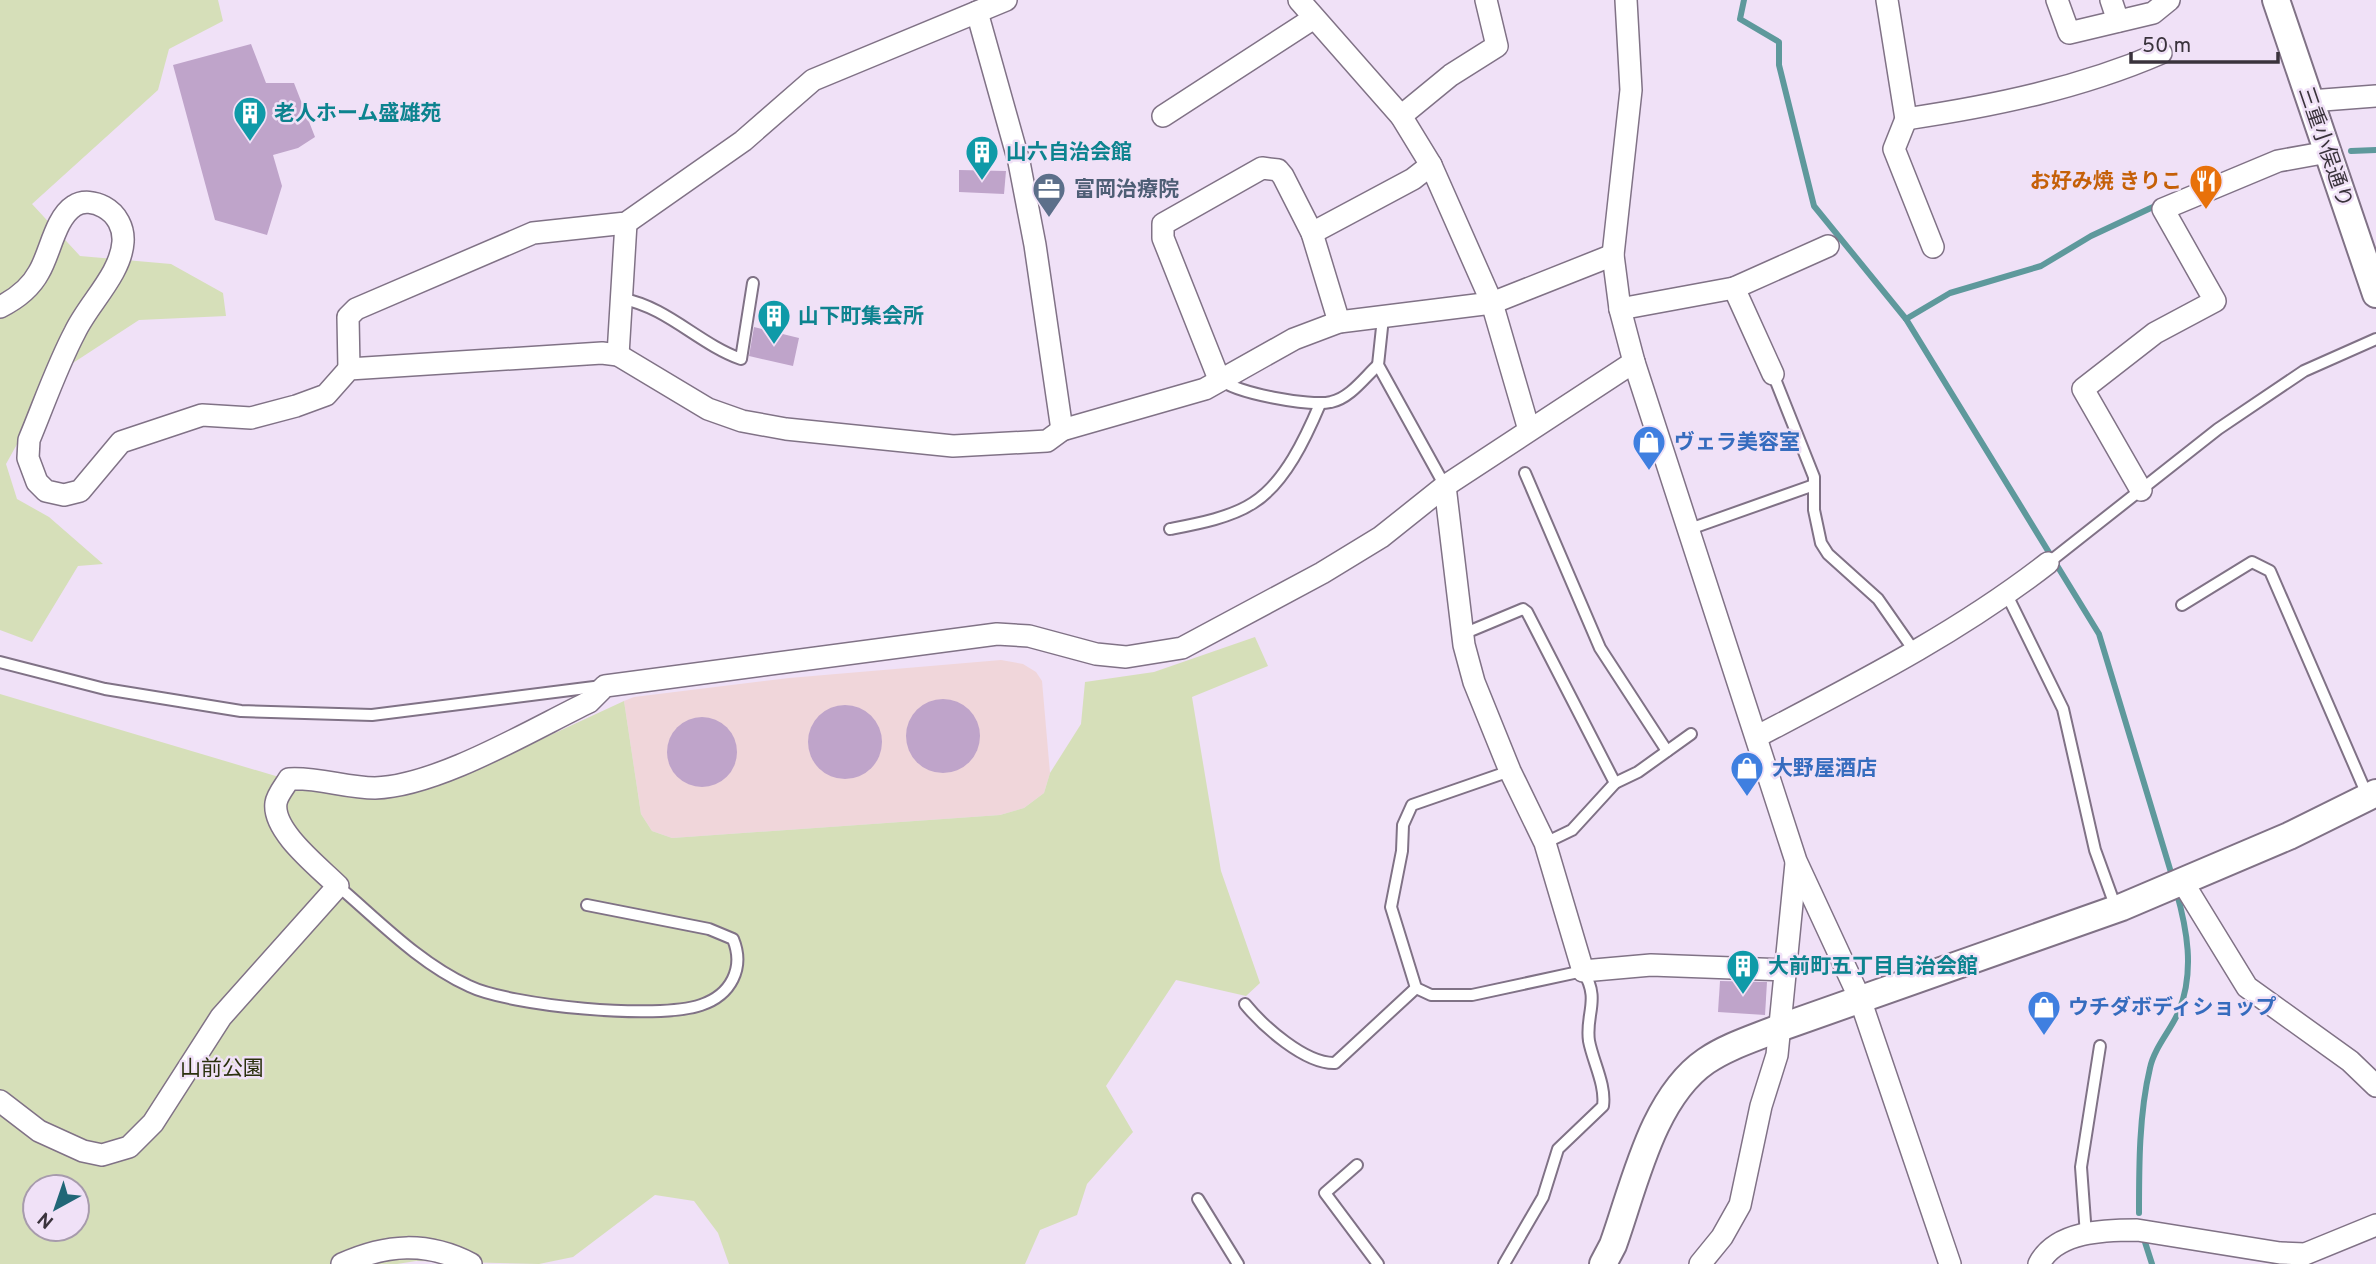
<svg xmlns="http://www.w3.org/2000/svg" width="2376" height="1264" font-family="Overpass,'Noto Sans JP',sans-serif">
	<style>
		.industrial { fill: #f0d6da }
		.green { fill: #d6dfb9; fill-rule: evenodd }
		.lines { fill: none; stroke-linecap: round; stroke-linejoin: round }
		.stream { stroke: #5e999c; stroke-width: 6 }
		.building { fill: #bfa4ca }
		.service-casing { stroke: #807286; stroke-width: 14 }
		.minor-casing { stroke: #807286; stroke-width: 24 }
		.tertiary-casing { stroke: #807286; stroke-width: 30 }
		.service { stroke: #fff; stroke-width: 10 }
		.minor { stroke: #fff; stroke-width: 21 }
		.tertiary { stroke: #fff; stroke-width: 26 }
		.labels { text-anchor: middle; stroke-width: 5; stroke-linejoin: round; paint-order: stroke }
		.culture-label { font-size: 21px; font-weight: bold; fill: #0d838f; stroke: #f0e1f7; text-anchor: start }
		.street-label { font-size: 21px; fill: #3a333c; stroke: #f0e1f7 }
		.food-label { font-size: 21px; font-weight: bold; fill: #c56008; stroke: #f0e1f7; text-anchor: end }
		.service-label { font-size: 21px; font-weight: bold; fill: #4e5e75; stroke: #f0e1f7; text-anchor: start }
		.shop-label { font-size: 21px; font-weight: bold; fill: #366cbe; stroke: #f0e1f7; text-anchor: start }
		.park-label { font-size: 21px; fill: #2a300d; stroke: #f0e1f7 }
	</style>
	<rect width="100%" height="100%" fill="#f0e1f7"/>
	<!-- industrial -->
	<path class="industrial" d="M1001,660L1023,664L1036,672L1042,681L1050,773L1044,793L1024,808L1000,815L672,838L652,831L641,814L624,701L634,697L789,678Z"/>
	<!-- green -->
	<g class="green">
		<path d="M0,0H218L223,21L169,49L158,90L32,204L80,256L171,264L223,293L226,316L139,320L56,374L6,464L17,499L49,517L103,564L78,566L32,642L0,630Z"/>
		<path d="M1255,637L1268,666L1192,697L1221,871L1260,983L1246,996L1176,980L1106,1086L1133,1132L1087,1184L1077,1215L1040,1230L1025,1264H729L718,1233L694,1201L655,1195L573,1257L539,1264L416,1261L397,1264H0V694L289,780L364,786L501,758L624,701L641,814L652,831L672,838L1000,815L1024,808L1044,793L1050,773L1081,724L1085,682L1154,672ZM35,1187H77V1229H35Z"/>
	</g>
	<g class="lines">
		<!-- stream -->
		<g class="stream">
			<path d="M1744,0L1740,19L1779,42V65L1814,206L1906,319L2099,634L2173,879"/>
			<path d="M2351,151L2376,150"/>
			<path d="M1906,319L1950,293L2041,266L2091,236L2153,207"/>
			<path d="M2139,1213C2139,1166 2139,1114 2150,1068C2154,1048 2171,1030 2179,1011C2195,971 2187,929 2176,890"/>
			<path d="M2144,1239L2152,1264"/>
		</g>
	</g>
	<!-- building -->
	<g class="building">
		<path d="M251,44L266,83H294L315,137L298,148L273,155L282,186L267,235L215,220L173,65Z"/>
		<path d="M959,170L1006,171L1004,194L959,192Z"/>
		<path d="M754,327L799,338L793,366L749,356Z"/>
		<circle cx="943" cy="736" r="37"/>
		<circle cx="845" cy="742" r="37"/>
		<circle cx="702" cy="752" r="35"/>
		<path d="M1720,981L1767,982L1765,1015L1718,1012Z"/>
	</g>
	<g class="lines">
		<defs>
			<g id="service">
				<path d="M623,299C667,307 699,344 741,359L753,283"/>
				<path d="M1383,318L1378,365L1445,486"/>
				<path d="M1773,374L1814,477V510L1821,543L1828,554L1878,599L1915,652"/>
				<path d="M1220,379C1234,393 1311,407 1331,402C1350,398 1364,378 1378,365"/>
				<path d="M1525,473L1600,648L1667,751"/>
				<path d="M1170,529C1196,524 1230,518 1253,503C1285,483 1306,437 1320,404"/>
				<path d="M1687,530L1814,485"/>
				<path d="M2048,563L2218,429L2304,371L2376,339"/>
				<path d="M2007,595L2063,709L2095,850L2116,908"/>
				<path d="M2182,605L2252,562L2270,571L2368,797"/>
				<path d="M1463,634L1523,609L1527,612L1615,783"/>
				<path d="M0,662L105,689L241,711L372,715L602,686"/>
				<path d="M1545,843L1572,830L1615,783L1638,772L1691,734"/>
				<path d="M338,886C379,921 419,963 469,986C510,1006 658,1020 701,1005C731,995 745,968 733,939L709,929L587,905"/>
				<path d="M1245,1004C1263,1026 1305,1064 1335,1063L1416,988"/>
				<path d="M1357,1165L1325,1193L1378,1264"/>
				<path d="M1198,1199L1238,1264"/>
				<path d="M2086,1235L2081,1167L2100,1046"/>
				<path d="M1504,1264L1543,1197L1558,1149L1603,1106C1606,1085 1593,1062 1589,1041C1585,1014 1601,1000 1583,971L1472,995H1431L1416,988L1391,907L1402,851L1403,825L1412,805L1510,771"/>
			</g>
			<g id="minor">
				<path d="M1299,0L1401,116L1431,165L1492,303L1529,430"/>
				<path d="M1626,0L1631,90L1613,255L1620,309L1634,362L1796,861L1860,999L1950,1264"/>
				<path d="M1887,0L1906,119C1994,106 2080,88 2161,53"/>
				<path d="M2057,0L2069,33L2153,13L2169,0"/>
				<path d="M2111,0L2118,21"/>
				<path d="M977,12L1019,162L1035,245L1062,430"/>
				<path d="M2310,101L2376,96"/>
				<path d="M1163,116L1314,18"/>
				<path d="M1401,116L1451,75L1497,46L1486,0"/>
				<path d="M1906,119L1894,149L1933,247"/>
				<path d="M1312,233L1413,179L1431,165"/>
				<path d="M1734,288L1773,374"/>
				<path d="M0,307C16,299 30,289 39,272C50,254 55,218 74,206C83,200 95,202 104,207C117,214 124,228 123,242C121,274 88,304 75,332C57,366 44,404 29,440L28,458L37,482L46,491L64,495L80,491L121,442L202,415L251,418L296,406L326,395L349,369L602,353L618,355L708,409L742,421L786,429L953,446L1047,441L1062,430L1205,389L1294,339L1339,322L1492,303L1613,255"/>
				<path d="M1620,309L1734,288L1828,246"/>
				<path d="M618,355L626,223"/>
				<path d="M349,369L348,317L356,309L533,233L626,223L743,141L813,80L1006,0"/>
				<path d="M1219,379L1163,238V224L1262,168L1278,170L1283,176L1312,233L1339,322"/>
				<path d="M1445,486L1464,645L1474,682L1510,771L1545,843L1583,971L1651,965L1786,970"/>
				<path d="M2141,490L2083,389L2155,333L2215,301L2163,209L2278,161L2328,152"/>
				<path d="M1758,736C1859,683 1958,633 2048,563"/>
				<path d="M2182,881L2247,987L2350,1061L2376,1086"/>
				<path d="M0,1101L39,1131L83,1151L102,1155L129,1147L153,1123L221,1017L338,886C319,867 272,831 276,803C277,795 285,786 289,779C318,777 346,788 375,788C438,786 531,730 589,702L605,686L997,634L1029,636L1096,654L1126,657L1182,648L1322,573L1381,537L1445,486L1634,362"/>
				<path d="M342,1264C386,1244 427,1241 471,1264"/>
				<path d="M1700,1264L1722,1237L1740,1205L1761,1106L1777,1055L1796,863"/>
				<path d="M2039,1264C2056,1231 2104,1230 2137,1230L2280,1253L2305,1254L2376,1225"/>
			</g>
			<g id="tertiary">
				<path d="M2276,0L2376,294"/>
				<path d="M1603,1264L1613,1245C1634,1187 1652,1098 1706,1061C1728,1046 1755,1038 1779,1028L2122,907L2289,836L2376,793"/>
			</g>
		</defs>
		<!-- service casing -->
		<use href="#service" class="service-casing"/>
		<!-- minor casing -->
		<use href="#minor" class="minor-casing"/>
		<!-- tertiary casing -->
		<use href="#tertiary" class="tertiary-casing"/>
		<!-- service -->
		<use href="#service" class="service"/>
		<!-- minor -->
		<use href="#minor" class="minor"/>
		<!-- tertiary -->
		<use href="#tertiary" class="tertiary"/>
	</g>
	<!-- icons -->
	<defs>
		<symbol id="building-pin" viewBox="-11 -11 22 30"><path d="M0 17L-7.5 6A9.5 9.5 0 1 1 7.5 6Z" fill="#0f9aa8" stroke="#f0e1f7"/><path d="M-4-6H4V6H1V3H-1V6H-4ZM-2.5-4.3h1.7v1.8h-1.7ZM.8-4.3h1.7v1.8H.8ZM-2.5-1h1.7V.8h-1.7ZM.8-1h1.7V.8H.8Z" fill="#fff"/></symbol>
		<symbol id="restaurant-pin" viewBox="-11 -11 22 30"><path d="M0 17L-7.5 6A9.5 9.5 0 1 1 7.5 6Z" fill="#e8710a" stroke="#f0e1f7"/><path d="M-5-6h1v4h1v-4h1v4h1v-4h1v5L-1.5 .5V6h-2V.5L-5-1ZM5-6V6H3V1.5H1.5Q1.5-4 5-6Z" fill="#fff"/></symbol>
		<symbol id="office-pin" viewBox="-11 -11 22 30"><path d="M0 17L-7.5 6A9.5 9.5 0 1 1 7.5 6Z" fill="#5c6f8a" stroke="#f0e1f7"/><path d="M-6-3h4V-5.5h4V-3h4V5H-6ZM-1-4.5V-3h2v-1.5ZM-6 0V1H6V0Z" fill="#fff"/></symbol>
		<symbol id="shop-pin" viewBox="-11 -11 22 30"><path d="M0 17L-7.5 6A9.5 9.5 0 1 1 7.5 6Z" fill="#3f7fe0" stroke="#f0e1f7"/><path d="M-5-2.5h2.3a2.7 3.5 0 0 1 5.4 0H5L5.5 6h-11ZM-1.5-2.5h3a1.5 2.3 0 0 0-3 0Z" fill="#fff"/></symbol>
	</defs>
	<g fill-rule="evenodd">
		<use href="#building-pin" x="231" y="94" width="38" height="52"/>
		<use href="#building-pin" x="963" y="133" width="38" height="52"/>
		<use href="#restaurant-pin" x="2187" y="162" width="38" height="52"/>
		<use href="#office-pin" x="1030" y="170" width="38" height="52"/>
		<use href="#building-pin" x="755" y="297" width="38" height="52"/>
		<use href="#shop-pin" x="1630" y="423" width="38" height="52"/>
		<use href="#shop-pin" x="1728" y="749" width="38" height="52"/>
		<use href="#building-pin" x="1724" y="947" width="38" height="52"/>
		<use href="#shop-pin" x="2025" y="988" width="38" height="52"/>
	</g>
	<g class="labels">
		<!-- culture labels -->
		<g class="culture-label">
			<text x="274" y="120">老人ホーム盛雄苑</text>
			<text x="1006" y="159">山六自治会館</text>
			<text x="798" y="323">山下町集会所</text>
			<text x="1768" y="973">大前町五丁目自治会館</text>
		</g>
		<!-- street labels -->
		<g class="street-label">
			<text transform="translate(2326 147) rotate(71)" y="7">三重小俣通り</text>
		</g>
		<!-- food labels -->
		<g class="food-label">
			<text x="2182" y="188">お好み焼 きりこ</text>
		</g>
		<!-- service labels -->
		<g class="service-label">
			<text x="1074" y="196">富岡治療院</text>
		</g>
		<!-- shop labels -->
		<g class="shop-label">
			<text x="1674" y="449">ヴェラ美容室</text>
			<text x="1772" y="775">大野屋酒店</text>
			<text x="2068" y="1014">ウチダボディショップ</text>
		</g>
		<!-- park labels -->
		<g class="park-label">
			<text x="222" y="1075">山前公園</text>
		</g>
	</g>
	<!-- north arrow -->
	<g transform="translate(56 1208) rotate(220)"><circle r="33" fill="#f0e1f7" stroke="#a79bac" stroke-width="2"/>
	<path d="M0-5L12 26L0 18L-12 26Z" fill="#216677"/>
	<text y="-10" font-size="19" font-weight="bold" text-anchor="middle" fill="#3a333c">N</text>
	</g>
	<!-- scale -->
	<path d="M2131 52v10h147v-10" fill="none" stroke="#3a333c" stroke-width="3.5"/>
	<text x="2142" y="52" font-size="21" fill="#3a333c" stroke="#f0e1f7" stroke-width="5" paint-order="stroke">50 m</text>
</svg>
